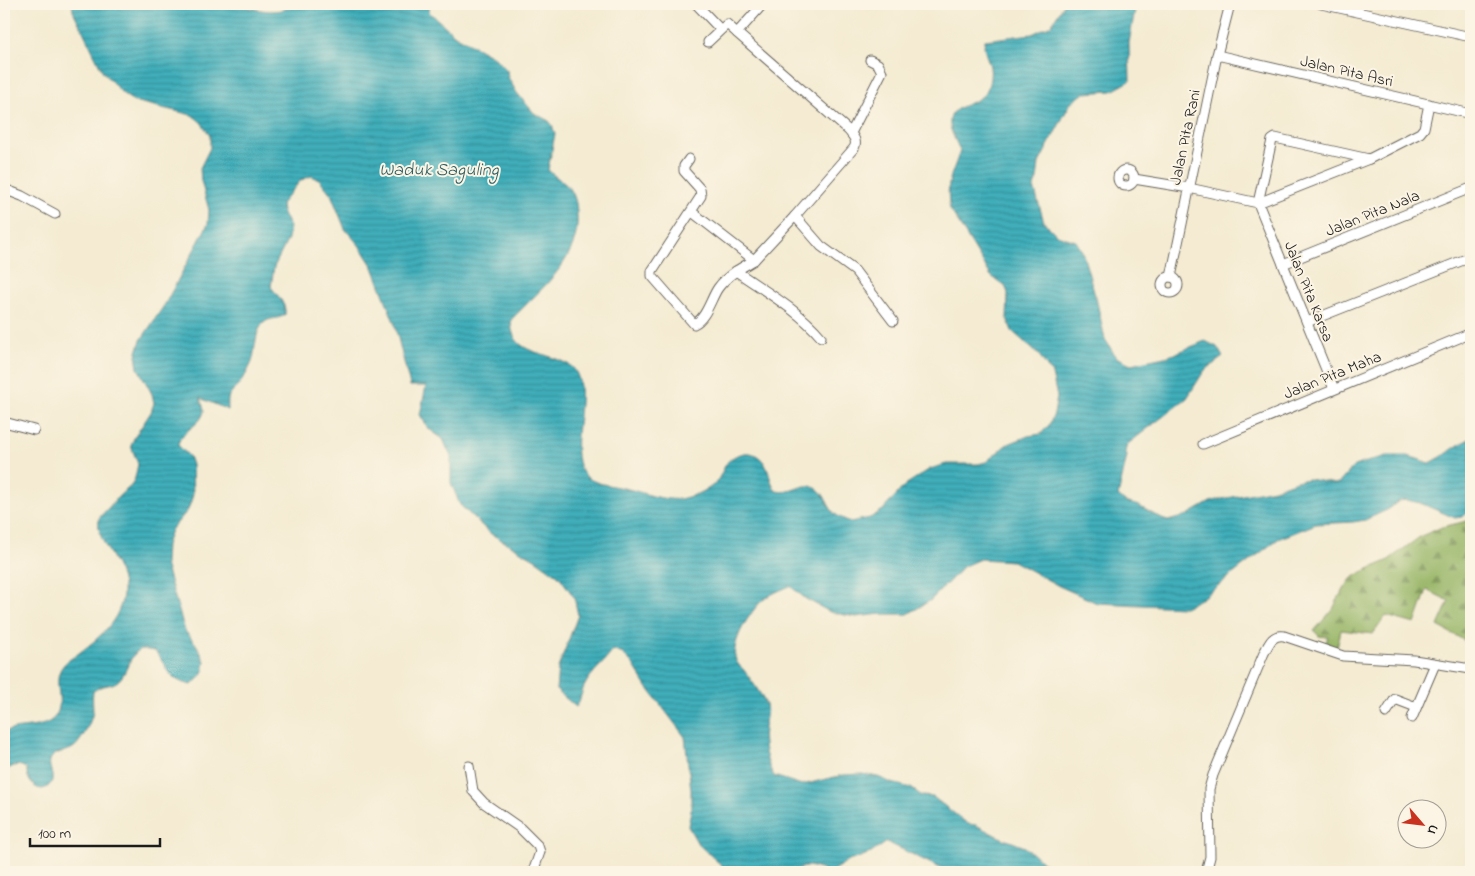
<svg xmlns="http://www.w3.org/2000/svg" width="1475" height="876" font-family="'Indie Flower',sans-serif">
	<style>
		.forest { fill: url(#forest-firs); stroke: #5a6942 }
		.water { fill: url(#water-rules); stroke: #2e656b }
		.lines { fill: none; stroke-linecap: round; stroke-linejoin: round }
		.minor-casing { stroke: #68645c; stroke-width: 11 }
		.minor { stroke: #fff; stroke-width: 9 }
		.labels { text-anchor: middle; stroke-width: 4; stroke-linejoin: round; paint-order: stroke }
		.street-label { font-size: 16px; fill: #1c1c1c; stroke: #fcf5e5 }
		.water-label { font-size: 18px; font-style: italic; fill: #2c5e63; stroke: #fcf5e5 }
	</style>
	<defs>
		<pattern id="forest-firs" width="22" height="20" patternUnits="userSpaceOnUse" patternTransform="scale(1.25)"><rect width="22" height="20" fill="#98b668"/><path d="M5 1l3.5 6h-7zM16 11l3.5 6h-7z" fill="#7b9355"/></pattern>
		<pattern id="water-rules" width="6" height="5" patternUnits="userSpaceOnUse" patternTransform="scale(1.25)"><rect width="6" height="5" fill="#3faeba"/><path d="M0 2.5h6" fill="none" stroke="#348d96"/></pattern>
	</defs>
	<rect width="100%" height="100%" fill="#fcf5e5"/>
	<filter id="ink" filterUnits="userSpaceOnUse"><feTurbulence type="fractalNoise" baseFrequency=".02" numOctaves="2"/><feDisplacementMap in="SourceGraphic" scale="10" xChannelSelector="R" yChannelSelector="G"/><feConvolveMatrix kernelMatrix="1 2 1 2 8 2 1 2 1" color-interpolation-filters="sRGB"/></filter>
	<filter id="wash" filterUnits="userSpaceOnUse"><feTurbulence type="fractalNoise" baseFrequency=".0096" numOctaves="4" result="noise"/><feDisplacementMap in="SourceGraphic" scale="20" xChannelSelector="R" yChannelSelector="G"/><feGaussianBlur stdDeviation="1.12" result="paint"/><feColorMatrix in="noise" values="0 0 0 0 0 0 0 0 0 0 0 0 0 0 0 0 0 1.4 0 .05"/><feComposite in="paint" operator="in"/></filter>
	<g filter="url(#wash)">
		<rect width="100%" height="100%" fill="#f4ebd2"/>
		<!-- forest -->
		<path class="forest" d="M1471,520V644L1438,626L1449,601L1427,590L1415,624L1386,616L1373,634L1341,630L1337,648L1325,645L1328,637L1319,636L1314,631L1333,609L1340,595L1351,579L1362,572L1387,561L1421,536L1442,527Z"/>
		<!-- water -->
		<path class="water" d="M72,4H238C257,10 277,16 296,4H430L429,12L455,35L494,57L507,70L508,77L517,93L534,113L549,121L552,125L555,134L548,170C555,177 565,182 571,190C576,198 577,207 577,216C581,260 538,291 511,320C511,353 538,350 561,361C566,363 571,365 574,369C593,394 561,458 588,478C598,485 616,486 628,489C645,493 663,501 680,499C689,497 705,492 712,486C725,476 721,459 741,454C746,452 752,453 756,455C770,463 768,479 776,491C792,495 801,482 814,487C825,492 827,504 833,512C837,517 845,519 850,522L870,518L883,510L905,485L930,469L946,464H978L986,462L1006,445L1028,436L1041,434L1049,425L1054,414L1057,397L1052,374L1039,355L1012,331L1007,318L1008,293L1005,286L991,276L950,209C945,182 952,175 960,151C957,143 951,133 950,125C947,101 982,108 988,87C990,81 991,73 990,67C988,57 982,51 985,40L1032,34L1051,25L1064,4H1136L1129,43L1130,81L1112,91L1084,93L1070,104L1039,163L1037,179L1034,187L1044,222L1057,235L1076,241L1082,251L1097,302L1105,339L1116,357L1131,364L1169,356L1205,341L1217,347L1223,357L1204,371L1187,398L1129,443L1125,450L1127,456L1118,496L1125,502L1139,506L1162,519L1168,521L1186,516L1212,501L1274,489L1296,481L1309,479L1335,484L1340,482L1354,466L1386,456H1408L1430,463C1445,456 1456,445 1471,438V511L1462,517L1455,518L1420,503L1407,500L1399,501L1387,510L1365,520L1353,522L1316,524L1278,539L1202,598L1184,607L1097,603L1059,586L1013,561L980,559L964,566L931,600L908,614H880L856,617L830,612L806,599L790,586C781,590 772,593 763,600C751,610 729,644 736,660C737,664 741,667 743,669C750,678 762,695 766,705C768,713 765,720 764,728C762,744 766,762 774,776L802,785L843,775L862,774L878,777L892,783L911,788L922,796L933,797L968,824L976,825L997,836L1025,847L1055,872H964L942,869L887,842L871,853L846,862L830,872L809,866L787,872H729L698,844L688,826L691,810V790L685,737L647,687L633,664L623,654L613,650C605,663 592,671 585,685C581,692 581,700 576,707L556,690L558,668L578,615L574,597L559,576L535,559L491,534L460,505L451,483V457L443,439L429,429L420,415L426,386H410L394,322L373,267L359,245L345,229L331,194L319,179L311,176L301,180L281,204L282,212L290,227L288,239L274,267L271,287C277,295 287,304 285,315C279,319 271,318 266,321C254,329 256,350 252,362C249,369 245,377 240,383C230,396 227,391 228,410L200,398C201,401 203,406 204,409C204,425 180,430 178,445L189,456L192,465L193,495L188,510L171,530L166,545L165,564L185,631L196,644L205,661L203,673L192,685C167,680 169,669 155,651L141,649C127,657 129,671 118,681C110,687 99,684 93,692C92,698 93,705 93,711C92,721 81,743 73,748C67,752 57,751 52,757C45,765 56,775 51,783C42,797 26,783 27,770C19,761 11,767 4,772V732C19,725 43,730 54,718C67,703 51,682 62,667C67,660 73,658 79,653C102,636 125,616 123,585C121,565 102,547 99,529C98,526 99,521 99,518L120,495L131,486L135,478L138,464L131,446L134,438L151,412L154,403L152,394L138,368L136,355L141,340L165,304L208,224L209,210L201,181L200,168L210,148V136L201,122L192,115L133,101L122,93L103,72L73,11Z"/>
	</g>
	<g filter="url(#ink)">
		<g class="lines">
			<defs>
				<g id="minor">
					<path d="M696,4L720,29"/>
					<path d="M763,4L737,33L848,130C853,136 858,141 854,148L795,216L821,246L855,271L893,321"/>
					<path d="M1321,4L1471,37"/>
					<path d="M708,42L727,24L737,33"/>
					<path d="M1217,55L1471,114"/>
					<path d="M851,133L882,72L878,64L870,60"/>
					<path d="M689,159L684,166V171L700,189L701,196L652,271V276L694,324C706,319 711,298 718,288C723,281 729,276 736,271"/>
					<circle cx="1126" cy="178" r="8"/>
					<path d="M1134,179L1189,188L1258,203"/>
					<path d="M4,189L22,196L55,214"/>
					<path d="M1258,203L1369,159L1420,133L1424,128L1429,104"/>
					<path d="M1258,203L1334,389"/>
					<path d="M1258,203L1272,140L1275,138L1369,159"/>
					<path d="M692,212L754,260"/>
					<path d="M795,216L754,260L736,271C766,292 797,309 821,337"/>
					<path d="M1283,264L1471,188"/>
					<path d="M1171,277L1217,55L1230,4"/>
					<circle cx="1170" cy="285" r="8"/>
					<path d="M1307,322L1471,257"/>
					<path d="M4,422L34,430"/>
					<path d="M1203,444L1471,333"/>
					<path d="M1386,713L1395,699L1416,707"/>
					<path d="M1412,718L1435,664"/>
					<path d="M469,766L473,791L484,803L520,828L538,846L540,852L533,872"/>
					<path d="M1206,872L1210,857L1209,789L1213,775L1264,653C1269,644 1272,634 1284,636L1343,656L1414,660L1471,669"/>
				</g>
			</defs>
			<!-- minor casing -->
			<use href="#minor" class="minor-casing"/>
			<!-- minor -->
			<use href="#minor" class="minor"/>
		</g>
	</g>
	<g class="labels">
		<!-- street labels -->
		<g class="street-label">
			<text transform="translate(1347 70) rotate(13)" y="6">Jalan Pita Asri</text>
			<text transform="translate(1184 137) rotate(-78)" y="6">Jalan Pita Rani</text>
			<text transform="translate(1372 212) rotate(-22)" y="6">Jalan Pita Nala</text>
			<text transform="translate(1310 291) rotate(68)" y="6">Jalan Pita Karsa</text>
			<text transform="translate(1332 374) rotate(-22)" y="6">Jalan Pita Maha</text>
		</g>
		<!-- water labels -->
		<g class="water-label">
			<text x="439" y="175">Waduk Saguling</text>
		</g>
	</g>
	<!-- margin -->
	<rect width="1475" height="876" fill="none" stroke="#fcf5e5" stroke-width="20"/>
	<!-- north arrow -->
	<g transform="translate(1422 824) rotate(118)"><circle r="24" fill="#fcf5e5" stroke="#a29e95"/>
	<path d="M0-4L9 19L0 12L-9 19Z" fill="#c8321e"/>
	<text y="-8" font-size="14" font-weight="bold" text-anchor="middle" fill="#1c1c1c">U</text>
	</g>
	<!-- scale -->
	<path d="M30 838v8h130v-8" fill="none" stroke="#1c1c1c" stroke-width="2.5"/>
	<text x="38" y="838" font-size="15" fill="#1c1c1c" stroke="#fcf5e5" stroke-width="4" paint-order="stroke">100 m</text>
</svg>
